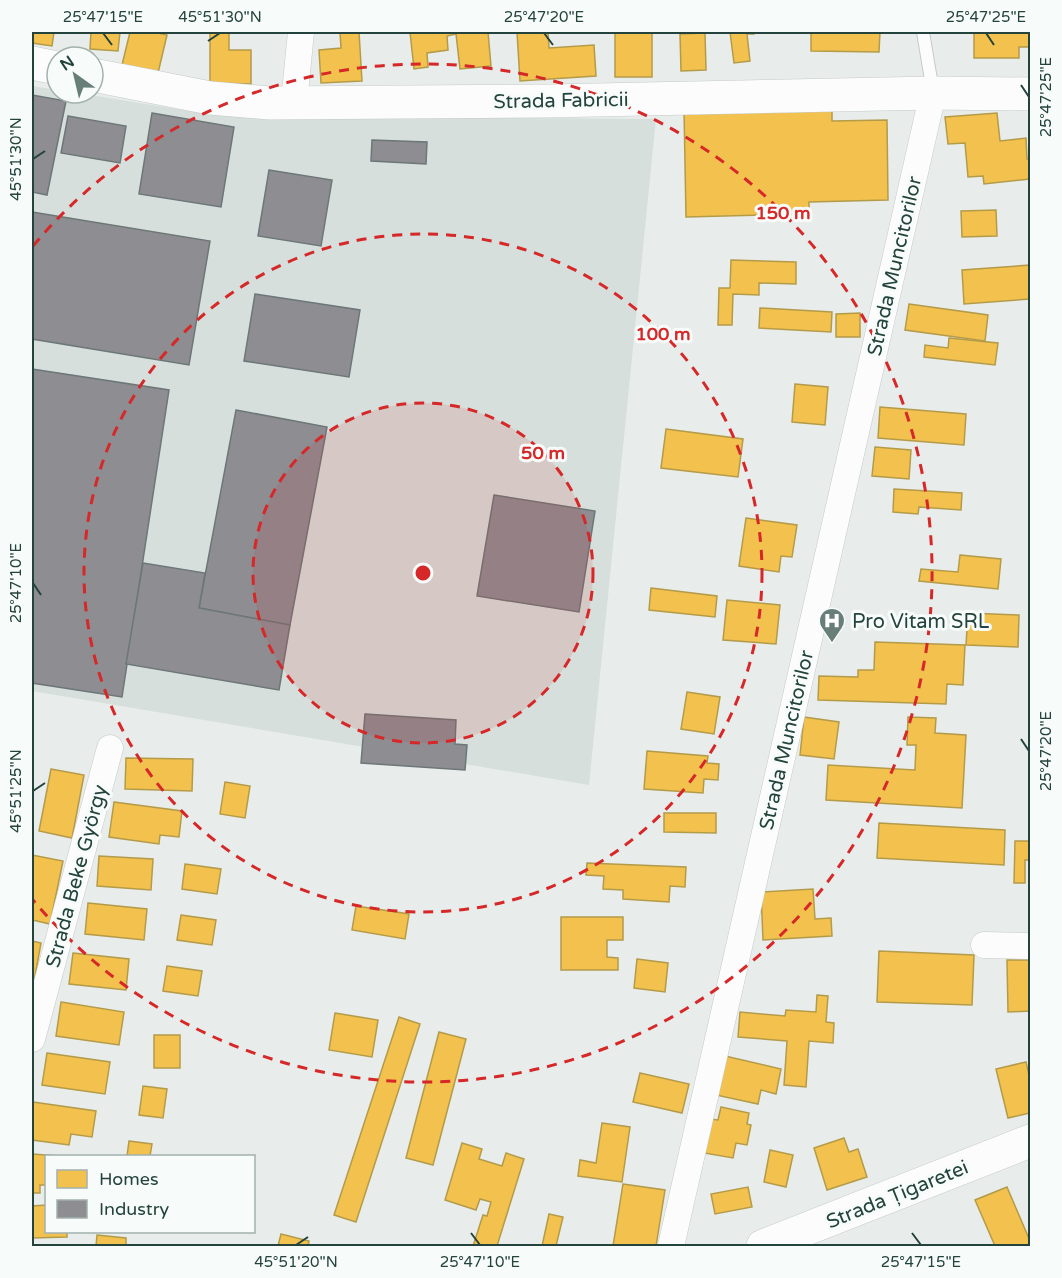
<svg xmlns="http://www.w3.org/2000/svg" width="1062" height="1278" font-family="'Varela Round',sans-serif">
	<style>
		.built { fill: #d6dfdb }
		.homes { fill: #f2c14e; stroke: #b49b49; stroke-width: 1.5 }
		.industry { fill: #8d8d92; stroke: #6d7778; stroke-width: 1.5 }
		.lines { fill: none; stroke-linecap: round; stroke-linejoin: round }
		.lane-casing { stroke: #c5cac8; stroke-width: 14 }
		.street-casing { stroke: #c5cac8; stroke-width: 27 }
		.secondary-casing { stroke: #c3cac8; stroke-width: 34 }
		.lane { stroke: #fcfcfc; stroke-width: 12 }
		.street { stroke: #fcfcfc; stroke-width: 26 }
		.secondary { stroke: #fcfcfc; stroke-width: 33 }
		.ticks { fill: none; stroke: #23433c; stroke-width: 2 }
		.ring { fill: none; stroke: #d62828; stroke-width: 3; stroke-dasharray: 10 8 }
		.labels { text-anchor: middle; stroke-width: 6; stroke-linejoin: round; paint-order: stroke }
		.street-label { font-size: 20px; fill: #23433c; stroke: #f7fbf9 }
		.poi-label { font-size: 20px; fill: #23433c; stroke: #f7fbf9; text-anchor: start }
		.centre { fill: #d62828; stroke: #f7fbf9; stroke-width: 3 }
		.ring-label { font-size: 18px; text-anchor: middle; font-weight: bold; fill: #d62828; stroke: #f7fbf9; stroke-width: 6; stroke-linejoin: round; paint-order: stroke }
		.neatline { fill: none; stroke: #23433c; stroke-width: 2 }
		.ticks-label { font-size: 15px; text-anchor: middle; fill: #23433c }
	</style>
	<rect width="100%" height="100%" fill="#e8edeb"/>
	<!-- built -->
	<path class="built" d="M32,86L57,90V93H78L214,115L656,119L589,785L32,691Z"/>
	<!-- homes -->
	<g class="homes">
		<path d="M32,32H54L52,46L32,43Z"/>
		<path d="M91,32H120L118,51L90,49Z"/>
		<path d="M130,32H153L167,35L158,73L122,65Z"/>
		<path d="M340,32H359L362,81L321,83L319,50L341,48Z"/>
		<path d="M410,32H488L491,66L460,69L456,34L447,36L448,50L427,53L428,67L414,69Z"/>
		<path d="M517,32H548L549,48L594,45L596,76L520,81Z"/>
		<rect x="615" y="32" width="37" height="45"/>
		<path d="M730,32H754V34H747L750,61L734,63Z"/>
		<path d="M811,32H880L879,52L811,51Z"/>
		<path d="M974,32H1030V47H1019V58H974Z"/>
		<path d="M210,33H229V50H251V84L210,83Z"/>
		<path d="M705,33L706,70L681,71L680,34Z"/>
		<path d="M832,106V121L887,120L888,200L809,202V214L686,217L684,109Z"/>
		<path d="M997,113L1000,141L1026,138L1027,159H1030V179L984,184L983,176L968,177L965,143L948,144L945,117Z"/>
		<path d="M996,210L997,236L962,237L961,211Z"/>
		<path d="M731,260L796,262V284L759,283V295L733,294L732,325H718L719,288H730Z"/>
		<path d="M1030,265V299L964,304L962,270Z"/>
		<path d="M909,304L988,315L985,341L905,330Z"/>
		<path d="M760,308L832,312L831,332L759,328Z"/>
		<path d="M860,313V337H836V314Z"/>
		<path d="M949,338L998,343L995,365L924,357L925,345L948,348Z"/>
		<path d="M795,384L828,387L825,425L792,422Z"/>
		<path d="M880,407L966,414L964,445L878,438Z"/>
		<path d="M666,429L743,439L738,477L661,468Z"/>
		<path d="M875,447L911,450L909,479L872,476Z"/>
		<path d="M894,489L962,493L961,510L919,507L918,514L893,512Z"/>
		<path d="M746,518L797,525L792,557L781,556L779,572L739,566Z"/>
		<path d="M960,555L1001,559L998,589L919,581L921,569L958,572Z"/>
		<path d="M651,588L717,596L715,617L649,610Z"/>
		<path d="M727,600L780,605L776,644L723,640Z"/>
		<path d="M968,613L1019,615L1018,647L966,645Z"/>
		<path d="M875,642L965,645L963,685L947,684L946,704L818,700L819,676L858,677V670H874Z"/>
		<path d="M687,692L720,697L714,734L681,729Z"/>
		<path d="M804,717L839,722L834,759L800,755Z"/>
		<path d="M908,717L936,718L935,733L966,735L962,808L826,800L828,765L915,770L916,745H907Z"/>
		<path d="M647,751L708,756L707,763L719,764L718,780L704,779L703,793L644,789Z"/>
		<path d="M126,758L193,759L192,791L125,789Z"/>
		<path d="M51,769L84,775L72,838L39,831Z"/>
		<path d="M225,782L250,786L245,818L220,814Z"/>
		<path d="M114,802L182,811L179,837L160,835L159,844L109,837Z"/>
		<path d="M664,813H716V833L664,832Z"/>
		<path d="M879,823L1005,830L1004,865L877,858Z"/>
		<path d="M1015,841H1030V860H1025V883H1014Z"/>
		<path d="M32,855L63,861L50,924L32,920Z"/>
		<path d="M99,856L153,859L151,890L97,886Z"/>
		<path d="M587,863L686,867L685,887L670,886L669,902L623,899V890L603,889L604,876L586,875Z"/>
		<path d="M185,864L221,869L217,894L182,889Z"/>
		<path d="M813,889L815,919L831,918L832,936L763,940L761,892Z"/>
		<path d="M88,903L147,909L144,940L85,934Z"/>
		<path d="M356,906L409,914L405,939L352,930Z"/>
		<path d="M181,915L216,920L212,945L177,940Z"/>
		<path d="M561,917H623V940H607V957L618,958V970H561Z"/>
		<path d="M32,941L41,943L32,993Z"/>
		<path d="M879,951L974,955L972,1005L877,1002Z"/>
		<path d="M73,953L129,959L126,990L69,984Z"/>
		<path d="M637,959L668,963L665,992L634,988Z"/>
		<path d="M1007,960H1030V1011L1008,1012Z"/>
		<path d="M167,966L202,971L198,996L163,991Z"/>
		<path d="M817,995L828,996L826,1022L834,1023L833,1043L809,1041L806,1087L784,1085L787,1041L738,1037L740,1012L785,1016L786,1010L816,1012Z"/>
		<path d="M61,1002L124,1012L119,1045L56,1036Z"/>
		<path d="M335,1013L378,1020L372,1057L329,1050Z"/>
		<path d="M399,1017L420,1024L356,1222L334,1215Z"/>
		<path d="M439,1032L466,1039L433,1165L406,1158Z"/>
		<rect x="154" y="1035" width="26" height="33"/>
		<path d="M47,1053L110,1062L105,1094L42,1085Z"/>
		<path d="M725,1056L781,1069L776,1094L761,1090L758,1104L716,1095Z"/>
		<path d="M1026,1062L1030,1079V1113L1008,1118L996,1069Z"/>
		<path d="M640,1073L689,1084L682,1113L633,1102Z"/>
		<path d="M143,1086L167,1089L163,1118L139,1115Z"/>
		<path d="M33,1102L96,1111L92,1137L71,1134L69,1145L32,1140Z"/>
		<path d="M721,1107L749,1113L747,1124L751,1125L747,1145L736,1143L733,1158L704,1153L711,1119L718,1120Z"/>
		<path d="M602,1123L630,1127L622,1182L578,1176L580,1160L596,1163Z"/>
		<path d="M844,1138L849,1152L858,1149L867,1177L827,1190L814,1148Z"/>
		<path d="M129,1141L152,1144L150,1156H127Z"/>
		<path d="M462,1143L482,1149L479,1159L502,1166L506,1153L524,1159L497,1246H473L483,1215L487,1216L491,1202L480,1199L476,1210L445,1200Z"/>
		<path d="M770,1150L793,1155L786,1187L764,1182Z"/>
		<path d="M32,1154L60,1156H46V1185H40V1193H32Z"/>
		<path d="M623,1184L665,1190L656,1246H613Z"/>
		<path d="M748,1187L752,1207L715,1214L711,1194Z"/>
		<path d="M1007,1187L1030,1241V1246H995L975,1200Z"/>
		<path d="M46,1205V1232H67V1237L32,1238V1206Z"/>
		<path d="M549,1214L563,1217L556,1246H542Z"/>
		<path d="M281,1234L309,1241L308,1246H278Z"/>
		<path d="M97,1235L126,1238V1246H96Z"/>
	</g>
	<!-- industry -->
	<g class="industry">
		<path d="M32,95L66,101L47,195L32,192Z"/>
		<path d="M152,113L234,127L221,207L139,194Z"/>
		<path d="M68,116L126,126L120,163L61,153Z"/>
		<path d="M372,140L427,142L426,164L371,161Z"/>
		<path d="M269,170L332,180L321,246L258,236Z"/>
		<path d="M32,212L210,241L189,365L32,339Z"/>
		<path d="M255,294L360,310L349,377L244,361Z"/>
		<path d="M32,369L169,390L122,697L32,683Z"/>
		<path d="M236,410L327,427L290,625L199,608Z"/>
		<path d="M494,495L595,511L579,612L477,596Z"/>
		<path d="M143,563L205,573L199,608L290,625L279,690L126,664Z"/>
		<path d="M365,714L456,720L455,744L467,745L465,770L361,763Z"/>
	</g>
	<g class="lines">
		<defs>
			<path id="lane" d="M923,32L933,92"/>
			<g id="street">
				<path d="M294,103L301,32"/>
				<path d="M984,945L1030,946"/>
				<path d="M32,1039L110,748"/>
				<path d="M671,1246L933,93"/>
			</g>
			<g id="secondary">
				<path d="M32,63L57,68"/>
				<path d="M93,75L210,98L270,103L548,101L933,93L1030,94"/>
				<path d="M763,1246L1030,1141"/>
			</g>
		</defs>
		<!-- lane casing -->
		<use href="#lane" class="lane-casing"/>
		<!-- street casing -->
		<use href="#street" class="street-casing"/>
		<!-- secondary casing -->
		<use href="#secondary" class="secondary-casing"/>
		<!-- lane -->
		<use href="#lane" class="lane"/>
		<!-- street -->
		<use href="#street" class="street"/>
		<!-- secondary -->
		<use href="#secondary" class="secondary"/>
	</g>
	<!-- ticks -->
	<path class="ticks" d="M103,33L112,45M544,33L553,45M986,33L994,45M208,41L220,33M1021,85L1029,97M33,159L45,151M33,583L41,595M1021,739L1029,751M33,791L45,783M471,1233L480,1245M912,1233L921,1245M296,1245L308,1237"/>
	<!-- distance rings -->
	<circle cx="423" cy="573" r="170" fill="#d62828" fill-opacity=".12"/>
	<g class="ring">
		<circle cx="423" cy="573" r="170"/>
		<circle cx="423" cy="573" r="339"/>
		<path d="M33 246A509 509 0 1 1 33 900"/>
	</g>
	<!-- icons -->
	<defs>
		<symbol id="hospital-pin" viewBox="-11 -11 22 30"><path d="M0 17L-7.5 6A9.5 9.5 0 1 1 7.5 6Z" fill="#687e79" stroke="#f7fbf9"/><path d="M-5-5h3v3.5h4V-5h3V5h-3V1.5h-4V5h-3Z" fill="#fff"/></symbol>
	</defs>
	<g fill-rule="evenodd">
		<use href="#hospital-pin" x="817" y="606" width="30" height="40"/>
	</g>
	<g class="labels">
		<!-- street labels -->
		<g class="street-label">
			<text transform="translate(561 100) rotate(-1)" y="7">Strada Fabricii</text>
			<text transform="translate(894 266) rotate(-77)" y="7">Strada Muncitorilor</text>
			<text transform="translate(786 740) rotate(-77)" y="7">Strada Muncitorilor</text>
			<text transform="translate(76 876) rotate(-75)" y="7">Strada Beke György</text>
			<text transform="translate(897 1194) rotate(-22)" y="7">Strada Țigaretei</text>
		</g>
		<!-- poi labels -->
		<g class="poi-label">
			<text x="852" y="628">Pro Vitam SRL</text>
		</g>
	</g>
	<circle cx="423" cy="573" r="9" class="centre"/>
	<g class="ring-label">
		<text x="783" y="219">150 m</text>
		<text x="663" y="340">100 m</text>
		<text x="543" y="459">50 m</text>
	</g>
	<!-- border -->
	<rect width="1062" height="1278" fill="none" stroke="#f7fbf9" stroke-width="66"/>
	<!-- legend -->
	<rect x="45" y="1155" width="210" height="78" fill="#f7fbf9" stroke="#a2b1ad" stroke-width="1.5"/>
	<rect x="57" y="1170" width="30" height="18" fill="#f2c14e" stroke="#a2b1ad" stroke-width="1.5"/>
	<text x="99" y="1185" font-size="18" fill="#23433c">Homes</text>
	<rect x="57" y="1200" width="30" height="18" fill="#8d8d92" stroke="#a2b1ad" stroke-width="1.5"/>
	<text x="99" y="1215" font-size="18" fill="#23433c">Industry</text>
	<!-- north arrow -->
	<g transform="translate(75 75) rotate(326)"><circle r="28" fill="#f7fbf9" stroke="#a2b1ad" stroke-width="1.5"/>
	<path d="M0-4.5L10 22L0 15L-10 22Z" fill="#687e79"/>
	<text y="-9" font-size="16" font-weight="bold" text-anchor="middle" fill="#23433c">N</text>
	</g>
	<rect x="33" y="33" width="996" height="1212" class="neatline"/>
	<g class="ticks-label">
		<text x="103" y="22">25°47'15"E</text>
		<text x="220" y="22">45°51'30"N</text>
		<text x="544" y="22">25°47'20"E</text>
		<text x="986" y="22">25°47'25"E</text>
		<text transform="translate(1046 97) rotate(-90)" y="5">25°47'25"E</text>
		<text transform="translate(16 159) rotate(-90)" y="5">45°51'30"N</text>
		<text transform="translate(16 583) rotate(-90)" y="5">25°47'10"E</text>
		<text transform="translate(1046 751) rotate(-90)" y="5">25°47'20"E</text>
		<text transform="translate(16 791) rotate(-90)" y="5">45°51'25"N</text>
		<text x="296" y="1267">45°51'20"N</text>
		<text x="480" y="1267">25°47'10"E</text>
		<text x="921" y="1267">25°47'15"E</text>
	</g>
</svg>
